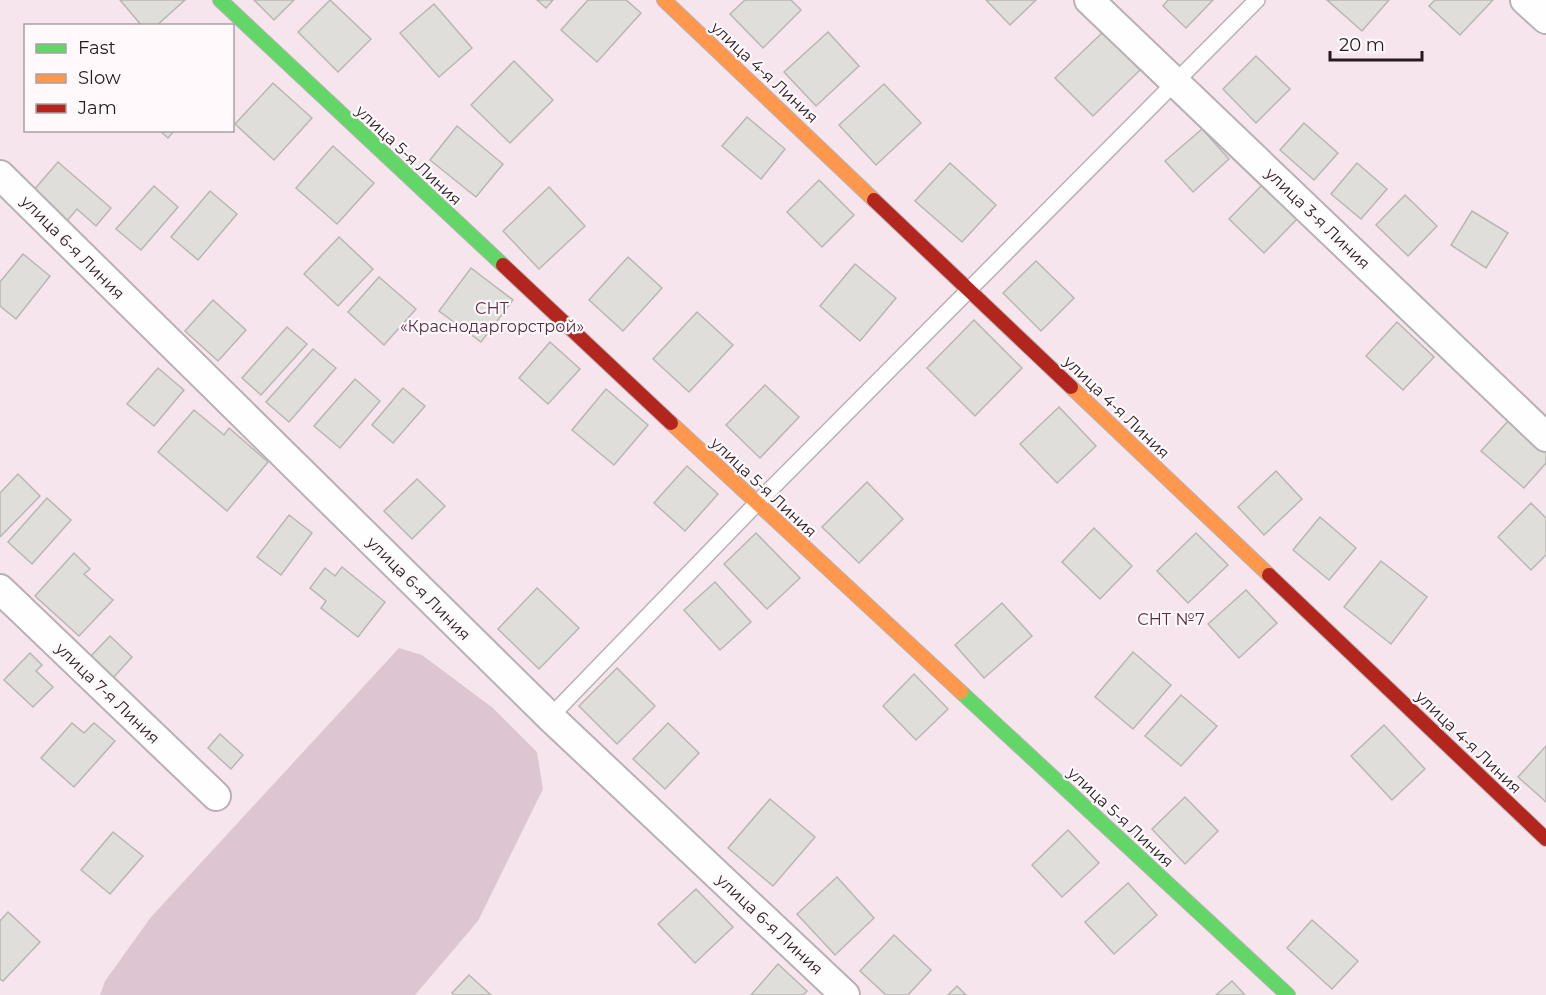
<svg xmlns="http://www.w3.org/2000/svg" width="1546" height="995" font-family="Montserrat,sans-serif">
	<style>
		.green { fill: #f6e5ed; fill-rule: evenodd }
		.water { fill: #ddc6d1 }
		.building { fill: #dfdeda; stroke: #b8b7b3; stroke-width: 1.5 }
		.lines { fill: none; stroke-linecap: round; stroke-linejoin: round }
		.lane-casing { stroke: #b8b1b4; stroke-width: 18 }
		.street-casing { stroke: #b8b1b4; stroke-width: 32 }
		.fast-casing { stroke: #b8b1b4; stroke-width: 16 }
		.slow-casing { stroke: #b8b1b4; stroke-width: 16 }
		.jam-casing { stroke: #b8b1b4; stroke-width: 16 }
		.lane { stroke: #fffeff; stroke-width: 15 }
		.street { stroke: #fffeff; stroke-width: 28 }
		.fast { stroke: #63d668; stroke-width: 14 }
		.slow { stroke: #ff974d; stroke-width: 14 }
		.jam { stroke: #b3261e; stroke-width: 14 }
		.labels { text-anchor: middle; stroke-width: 4.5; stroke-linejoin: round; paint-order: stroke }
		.street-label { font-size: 16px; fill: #251b20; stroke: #fff9fc }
		.park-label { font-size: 16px; fill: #582d43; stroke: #fff9fc }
	</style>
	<rect width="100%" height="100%" fill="#fefafc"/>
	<!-- green -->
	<path class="green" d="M0,0H1546V995H0ZM26,26H232V130H26Z"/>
	<!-- water -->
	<path class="water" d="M399,648L422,655L493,708L537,752L543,789L478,921L415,995H100L105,981L151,917Z"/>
	<!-- building -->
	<g class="building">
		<path d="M120,0H185L156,26H142Z"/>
		<path d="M254,0H294L274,20Z"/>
		<path d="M330,0L371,39L338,72L298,32Z"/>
		<path d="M537,0H553L546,8Z"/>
		<path d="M588,0H626L641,13L597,62L561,30Z"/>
		<path d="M745,0H791L801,10L763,48L730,14Z"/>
		<path d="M986,0H1036L1010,25Z"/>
		<path d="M1168,0H1213L1186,28L1163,6Z"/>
		<path d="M1327,0H1389L1362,31Z"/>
		<path d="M1435,0H1493L1460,35L1429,6Z"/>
		<path d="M434,4L472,48L439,77L400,33Z"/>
		<path d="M828,32L859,66L816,106L784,72Z"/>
		<path d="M1103,32L1140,70L1093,116L1055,78Z"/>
		<path d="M1256,56L1290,89L1256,123L1223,89Z"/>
		<path d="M514,61L553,100L510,143L471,105Z"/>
		<path d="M273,83L312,118L274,160L235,124Z"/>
		<path d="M884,84L921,123L876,165L839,125Z"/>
		<path d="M747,117L785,149L761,179L722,146Z"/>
		<path d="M1304,123L1338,153L1314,180L1280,150Z"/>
		<path d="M457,126L503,164L476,197L430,160Z"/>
		<path d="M1202,129L1229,159L1193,192L1165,161Z"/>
		<path d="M159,130H175L168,138Z"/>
		<path d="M333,146L374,183L337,224L296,188Z"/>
		<path d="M58,162L111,208L96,226L77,209L67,221L33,191Z"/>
		<path d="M950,163L996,205L962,242L915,201Z"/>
		<path d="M1357,163L1387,189L1361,219L1331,194Z"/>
		<path d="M819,180L854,215L822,247L787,212Z"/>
		<path d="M1262,185L1298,218L1264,253L1229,219Z"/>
		<path d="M154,186L178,207L141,250L116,229Z"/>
		<path d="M549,187L585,226L539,269L503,231Z"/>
		<path d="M210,191L237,214L198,260L171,237Z"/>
		<path d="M1405,195L1437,226L1408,256L1376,225Z"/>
		<path d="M1472,211L1508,233L1486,268L1451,245Z"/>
		<path d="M339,237L373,269L338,306L304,274Z"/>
		<path d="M23,254L50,276L16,319L0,306V282Z"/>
		<path d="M628,257L662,288L623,331L589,300Z"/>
		<path d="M1036,261L1074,298L1041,331L1003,293Z"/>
		<path d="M855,264L896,298L860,341L820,306Z"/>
		<path d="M471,268L513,300L481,342L439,311Z"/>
		<path d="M379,277L416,309L384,345L348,312Z"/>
		<path d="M213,300L246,330L218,361L185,331Z"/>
		<path d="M697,312L733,345L689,392L653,359Z"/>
		<path d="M974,320L1022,368L975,416L927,368Z"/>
		<path d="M1397,322L1434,357L1403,390L1366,356Z"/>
		<path d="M287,327L307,344L261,395L242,378Z"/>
		<path d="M550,342L580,369L548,404L519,378Z"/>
		<path d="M313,349L336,368L289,422L266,402Z"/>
		<path d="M158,368L184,390L154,426L127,404Z"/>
		<path d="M355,379L380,401L340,448L314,426Z"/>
		<path d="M765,385L799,417L760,458L726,425Z"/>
		<path d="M403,388L425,406L393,443L372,425Z"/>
		<path d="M606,389L648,425L614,465L572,430Z"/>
		<path d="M1059,407L1096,446L1057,483L1020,444Z"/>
		<path d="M194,410L224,435L229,428L268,462L227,511L158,452Z"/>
		<path d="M1509,420L1546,452V463L1524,488L1481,451Z"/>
		<path d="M687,466L718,494L685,531L654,503Z"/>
		<path d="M1276,471L1302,499L1264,535L1238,507Z"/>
		<path d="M18,474L40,496L0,537V493Z"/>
		<path d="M417,479L445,506L412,539L384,511Z"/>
		<path d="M867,482L903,519L859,563L822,527Z"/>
		<path d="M47,498L71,520L32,564L8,542Z"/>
		<path d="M1531,503L1546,518V555L1531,570L1498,537Z"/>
		<path d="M289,515L312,533L281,575L257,557Z"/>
		<path d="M1320,517L1356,548L1329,580L1293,550Z"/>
		<path d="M1094,528L1132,566L1100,599L1062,562Z"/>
		<path d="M756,533L800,578L767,609L724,564Z"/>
		<path d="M1196,533L1228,565L1188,603L1157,571Z"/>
		<path d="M74,553L90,569L84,574L113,600L79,636L35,596Z"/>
		<path d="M1381,561L1427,597L1391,644L1344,607Z"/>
		<path d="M342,567L385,602L358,637L321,608L326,601L310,588L325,568L335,576Z"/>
		<path d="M715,582L751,622L720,650L684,610Z"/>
		<path d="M537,588L579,628L539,669L498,629Z"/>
		<path d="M1246,590L1277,623L1239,658L1208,624Z"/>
		<path d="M1002,603L1032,636L984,678L955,645Z"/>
		<path d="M110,636L132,657L113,678L90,657Z"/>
		<path d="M1133,652L1171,685L1133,729L1095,697Z"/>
		<path d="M30,653L42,665L36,671L53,687L33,707L4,680Z"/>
		<path d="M617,668L655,706L617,744L579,706Z"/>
		<path d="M914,674L948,709L916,740L883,706Z"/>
		<path d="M1181,695L1217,726L1181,766L1145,736Z"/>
		<path d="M72,723L84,733L94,723L115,741L74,787L41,758Z"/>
		<path d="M668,723L699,753L665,789L633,759Z"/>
		<path d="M1384,725L1425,769L1392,800L1351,756Z"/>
		<path d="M220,734L243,755L231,769L208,748Z"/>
		<path d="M1546,746V802L1518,777Z"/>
		<path d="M1185,797L1218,831L1185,864L1152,829Z"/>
		<path d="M770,799L815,837L773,886L728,848Z"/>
		<path d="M1068,830L1099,863L1062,897L1032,865Z"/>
		<path d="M113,832L143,856L110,894L81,870Z"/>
		<path d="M837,877L874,918L835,955L797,914Z"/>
		<path d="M1128,883L1157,915L1114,954L1085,922Z"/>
		<path d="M696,889L733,927L695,963L658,924Z"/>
		<path d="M8,912L40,942L3,981L0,979V921Z"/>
		<path d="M1312,920L1358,961L1332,989L1287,948Z"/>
		<path d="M894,935L931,970L908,995H886L860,971Z"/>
		<path d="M778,964L807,991L803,995H751Z"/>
		<path d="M469,975L491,995H454L452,993Z"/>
		<path d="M1232,981L1245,995H1216Z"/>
		<path d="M957,986L966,995H948Z"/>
	</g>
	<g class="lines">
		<defs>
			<path id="lane" d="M550,717L757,503L1257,0"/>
			<g id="street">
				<path d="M1089,0L1546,437"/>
				<path d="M1525,0L1546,19"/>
				<path d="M0,175L550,717L845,995"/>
				<path d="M0,589L216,796"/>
			</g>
			<g id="fast">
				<path d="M220,0L503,265"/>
				<path d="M961,692L1288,995"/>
			</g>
			<g id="slow">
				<path d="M664,0L874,200"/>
				<path d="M1071,387L1269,575"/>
				<path d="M671,423L961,692"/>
			</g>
			<g id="jam">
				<path d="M874,200L1071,387"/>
				<path d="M503,265L671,423"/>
				<path d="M1269,575L1546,839"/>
			</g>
		</defs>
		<!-- lane casing -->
		<use href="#lane" class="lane-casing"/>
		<!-- street casing -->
		<use href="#street" class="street-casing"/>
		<!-- fast casing -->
		<use href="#fast" class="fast-casing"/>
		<!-- slow casing -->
		<use href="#slow" class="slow-casing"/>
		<!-- jam casing -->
		<use href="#jam" class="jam-casing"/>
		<!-- lane -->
		<use href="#lane" class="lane"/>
		<!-- street -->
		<use href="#street" class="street"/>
		<!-- fast -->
		<use href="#fast" class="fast"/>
		<!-- slow -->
		<use href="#slow" class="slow"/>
		<!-- jam -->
		<use href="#jam" class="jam"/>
	</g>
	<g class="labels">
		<!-- street labels -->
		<g class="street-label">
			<text transform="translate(765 72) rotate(43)" y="6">улица 4-я Линия</text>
			<text transform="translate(409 155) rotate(43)" y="6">улица 5-я Линия</text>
			<text transform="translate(1318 218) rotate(44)" y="6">улица 3-я Линия</text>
			<text transform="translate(73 247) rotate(45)" y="6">улица 6-я Линия</text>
			<text transform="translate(1117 407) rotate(44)" y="6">улица 4-я Линия</text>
			<text transform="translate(764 487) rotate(43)" y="6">улица 5-я Линия</text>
			<text transform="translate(419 588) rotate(45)" y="6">улица 6-я Линия</text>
			<text transform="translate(108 693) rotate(44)" y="6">улица 7-я Линия</text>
			<text transform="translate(1469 742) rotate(44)" y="6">улица 4-я Линия</text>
			<text transform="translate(1121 817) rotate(43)" y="6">улица 5-я Линия</text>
			<text transform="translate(770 924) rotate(43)" y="6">улица 6-я Линия</text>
		</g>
		<!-- park labels -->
		<g class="park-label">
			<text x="492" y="314">СНТ<tspan x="492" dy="18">«Краснодаргорстрой»</tspan></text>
			<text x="1171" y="625">СНТ №7</text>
		</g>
	</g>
	<!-- legend -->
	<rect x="24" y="24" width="210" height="108" fill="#fff9fc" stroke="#a8a0a4" stroke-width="1.5"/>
	<rect x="36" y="44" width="30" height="9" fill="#63d668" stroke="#a8a0a4" stroke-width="1.5"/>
	<text x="78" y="54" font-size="18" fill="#251b20">Fast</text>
	<rect x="36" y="74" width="30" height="9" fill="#ff974d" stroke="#a8a0a4" stroke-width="1.5"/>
	<text x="78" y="84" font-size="18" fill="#251b20">Slow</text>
	<rect x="36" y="104" width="30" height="9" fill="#b3261e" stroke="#a8a0a4" stroke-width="1.5"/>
	<text x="78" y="114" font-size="18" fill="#251b20">Jam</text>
	<!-- scale -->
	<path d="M1330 51v9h92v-9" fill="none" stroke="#251b20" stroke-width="3"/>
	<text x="1339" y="51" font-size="18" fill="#251b20" stroke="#fff9fc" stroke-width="4.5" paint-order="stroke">20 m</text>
</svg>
